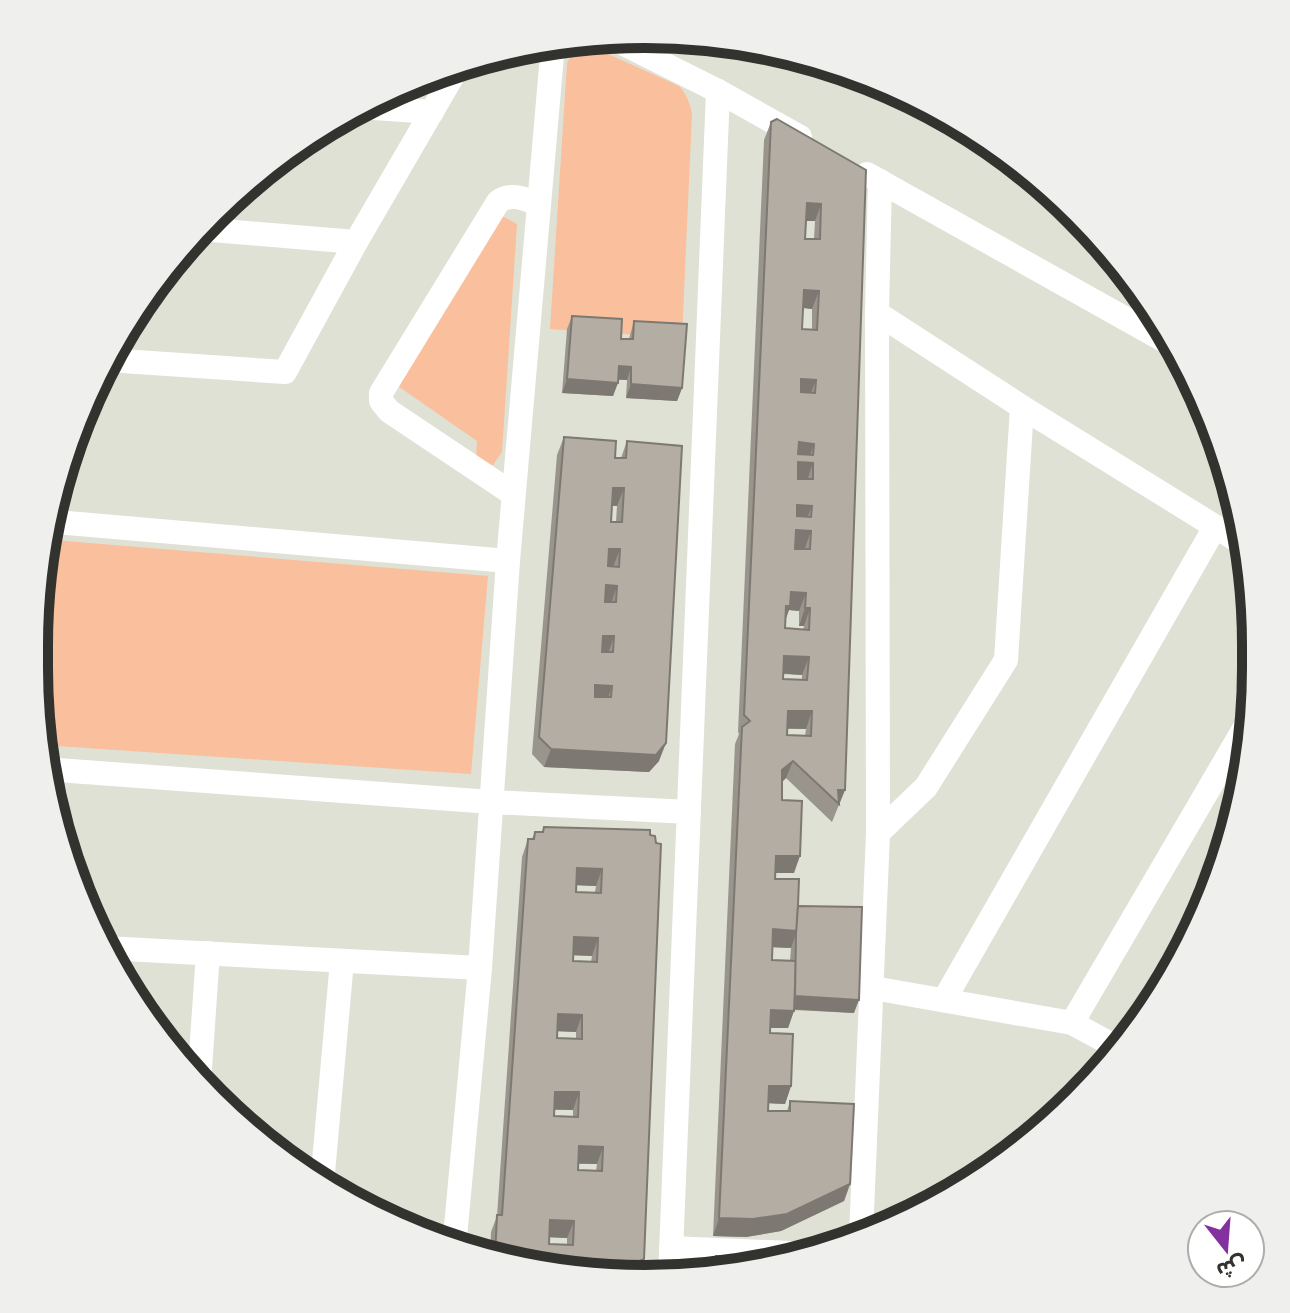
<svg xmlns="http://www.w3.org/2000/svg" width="1290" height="1313" font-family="Arial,'Noto Sans Arabic',sans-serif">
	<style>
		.green { fill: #fabf9c }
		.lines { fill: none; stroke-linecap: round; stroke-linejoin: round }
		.street { stroke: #fff; stroke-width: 24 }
		.wall { fill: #9a958c; fill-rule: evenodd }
		.shaded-wall { fill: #7d7972 }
		.building { fill: #b3ada3; stroke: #7d7972; stroke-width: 2; fill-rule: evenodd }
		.rim { fill: none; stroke: #32322e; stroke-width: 10 }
	</style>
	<rect width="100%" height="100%" fill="#dfe1d5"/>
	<!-- green -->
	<g class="green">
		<path d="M582,48L597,49L679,86C687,95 689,102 692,113L682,338L550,329L567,63L570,57Z"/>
		<path d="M498,214L517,224L502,452L493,465H486L476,457L477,441L395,384Z"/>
		<path d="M53,540L488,576L471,774L42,745L34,668Z"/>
	</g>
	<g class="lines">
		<!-- street -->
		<g class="street">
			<path d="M606,35L718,91L800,137"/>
			<path d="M359,107L432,112"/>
			<path d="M867,174L1176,347"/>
			<path d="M199,229L356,242"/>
			<path d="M877,313L1022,407L1245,545"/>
			<path d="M107,360L285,372L356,242L459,65"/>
			<path d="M513,494L389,411L381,401V393L498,202C510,192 525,199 538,204"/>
			<path d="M56,522L508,561"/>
			<path d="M44,769L491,802L689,812"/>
			<path d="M878,833L926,787L1006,660L1022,407"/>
			<path d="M105,948L480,968"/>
			<path d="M873,988L1072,1023L1120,1049"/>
			<path d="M944,1000L1215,527"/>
			<path d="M1072,1023L1252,715"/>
			<path d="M199,1083L208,953"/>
			<path d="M322,1184L342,961"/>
			<path d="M861,1236L878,833L877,313L880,181"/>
			<path d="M454,1248L480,968L508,561L553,44"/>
			<path d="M671,1248L814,1254"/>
			<path d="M670,1277L718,91"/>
		</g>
	</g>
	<!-- wall -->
	<g class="wall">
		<path d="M771,122L866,170L845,790L832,822L786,778L782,782V800L794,873H775V879L798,906L854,1013L794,1010L788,1028H770V1033L791,1086L785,1104L768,1103V1111H787L790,1101L850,1184L844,1201L781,1231L746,1237L713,1236L735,744L739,734L738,732L764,140ZM806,221H815L814,239H805ZM803,308L812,309V330L802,329ZM789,610L799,611V626H804L803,630L785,628V620ZM783,674L802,675V680L783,679ZM787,729H806L805,736L787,735ZM773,947L791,948L790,961L772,960Z"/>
		<path d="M572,316L621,339H629L634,321L682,388L677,401L626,398L627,380H618L613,396L562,393L567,329Z"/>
		<path d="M564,437L615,458H621L627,441L659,761L649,772L544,767L532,754L557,455ZM612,506H617L616,522H611Z"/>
		<path d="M544,827L650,830L644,1259L638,1276L565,1274L490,1256L491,1232L497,1216L522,857L528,839H532L535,832H542ZM577,885L596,886L595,892H576ZM573,955L592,956L591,962L573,961ZM557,1031L576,1032V1038H557ZM554,1110H573V1116H554ZM578,1164H597L596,1171L578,1170ZM549,1237L567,1238V1245L549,1244Z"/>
		<path d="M716,1256L799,1259L710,1274Z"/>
	</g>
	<!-- shaded-wall -->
	<g class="shaded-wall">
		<path d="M807,203L821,204L815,221H800Z"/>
		<path d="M804,290L819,291L812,309L797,307Z"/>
		<path d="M619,366L631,367L627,380L614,379Z"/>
		<path d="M567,379L618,383L613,396L562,393Z"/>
		<path d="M801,379L816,380L809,398L794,396Z"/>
		<path d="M631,384L682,388L677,401L626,398Z"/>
		<path d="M799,442L814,444L808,461L793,460Z"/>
		<path d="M798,462L813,463L807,481L792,480Z"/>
		<path d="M613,488H624L617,506L606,505Z"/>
		<path d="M797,505L812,506L805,523L790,522Z"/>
		<path d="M796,530L811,531L805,548H790Z"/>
		<path d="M609,549H620L613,567L602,566Z"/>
		<path d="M606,585L617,586L611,604L600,603Z"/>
		<path d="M791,592L806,593L799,611L789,610L784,624H780Z"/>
		<path d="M805,608H810L804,626H799Z"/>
		<path d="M603,636H614L608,654L597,653Z"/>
		<path d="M784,656L809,657L802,675L778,673Z"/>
		<path d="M595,685L612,686L606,704L589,702Z"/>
		<path d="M788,711H812L806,729L782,728Z"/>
		<path d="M666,743L659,761L649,772L544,767L551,749Z"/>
		<path d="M793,761L786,778L776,788L782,770Z"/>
		<path d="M838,790H845L838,807L839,804Z"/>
		<path d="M776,856H800L794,873H769Z"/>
		<path d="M577,868L602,869L596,886L571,885Z"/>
		<path d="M773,929L797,931L791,948L767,947Z"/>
		<path d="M574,937L598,938L592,956L567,955Z"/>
		<path d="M794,996L859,1000L854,1013L789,1009Z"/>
		<path d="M771,1010L794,1011L788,1028H764Z"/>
		<path d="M558,1014L582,1015L576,1032L552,1031Z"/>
		<path d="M769,1086H791L785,1104L763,1103Z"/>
		<path d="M555,1092H579L573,1110L549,1109Z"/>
		<path d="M579,1146L603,1147L597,1164L572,1163Z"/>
		<path d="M850,1184L844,1201L781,1231L746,1237L713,1236L719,1218Z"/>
		<path d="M550,1220L574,1221L567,1238L543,1237Z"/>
		<path d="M644,1259L638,1276L610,1275Z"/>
	</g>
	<!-- building -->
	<g class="building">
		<path d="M777,119L866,170L845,790H838L839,804L793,761L782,770V800L802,801L800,856H776L775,879H799L797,931L773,929L772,960L796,961L794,1011L771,1010L770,1033L793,1034L791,1086H769L768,1111H790V1101L854,1104L850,1184L787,1214L753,1219L719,1218L742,727L750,721L744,715L771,122ZM807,203L821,204L820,239H805ZM804,290L819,291L817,330L802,329ZM801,379L816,380L815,393L801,392ZM799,442L814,444L813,455L798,454ZM798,462L813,463V479H798ZM797,505L812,506L811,517L797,516ZM796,530L811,531L810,549H795ZM791,592L806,593L805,608H810L809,630L785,628L786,606H790ZM784,656L809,657L807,680L783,679ZM788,711H812L811,736L787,735Z"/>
		<path d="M572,316L622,319L621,339H633L634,321L687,324L682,388L631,384V367L619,366L618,383L567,379Z"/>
		<path d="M564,437L616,441L615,458H626L627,441L682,446L666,743L656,755L551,749L539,737ZM613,488H624L622,522H611ZM609,549H620L619,567L608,566ZM606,585L617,586L616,602H605ZM603,636H614L613,652H602ZM595,685L612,686L611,697H595Z"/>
		<path d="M544,827L650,830V835L655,836L656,843L661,844L644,1259L610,1275L565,1274L495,1257L497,1215H502L528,839H534L535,832H543ZM577,868L602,869L601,893L576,892ZM574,937L598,938L597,962L573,961ZM558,1014L582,1015V1039L557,1038ZM555,1092H579L578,1117L554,1116ZM579,1146L603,1147L602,1171L578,1170ZM550,1220L574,1221L573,1245L549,1244Z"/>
		<path d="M798,906L862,907L859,1000L795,996L796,934Z"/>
		<path d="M716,1256L799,1259L716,1273Z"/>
	</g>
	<!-- crop -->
	<path d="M0 0H1290V1313H0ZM645 48H645A597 597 0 0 1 1242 645V668A597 597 0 0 1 645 1265H645A597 597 0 0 1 48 668V645A597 597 0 0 1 645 48Z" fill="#efefee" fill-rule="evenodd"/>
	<path class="rim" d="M645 48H645A597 597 0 0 1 1242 645V668A597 597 0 0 1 645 1265H645A597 597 0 0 1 48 668V645A597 597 0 0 1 645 48Z"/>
	<!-- north arrow -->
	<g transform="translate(1226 1249) rotate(163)"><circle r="38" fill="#ffffff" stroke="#adadab" stroke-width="2"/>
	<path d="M0-6L14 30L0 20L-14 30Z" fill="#8431a0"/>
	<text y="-12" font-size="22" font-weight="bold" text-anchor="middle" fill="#32322e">ش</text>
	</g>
</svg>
